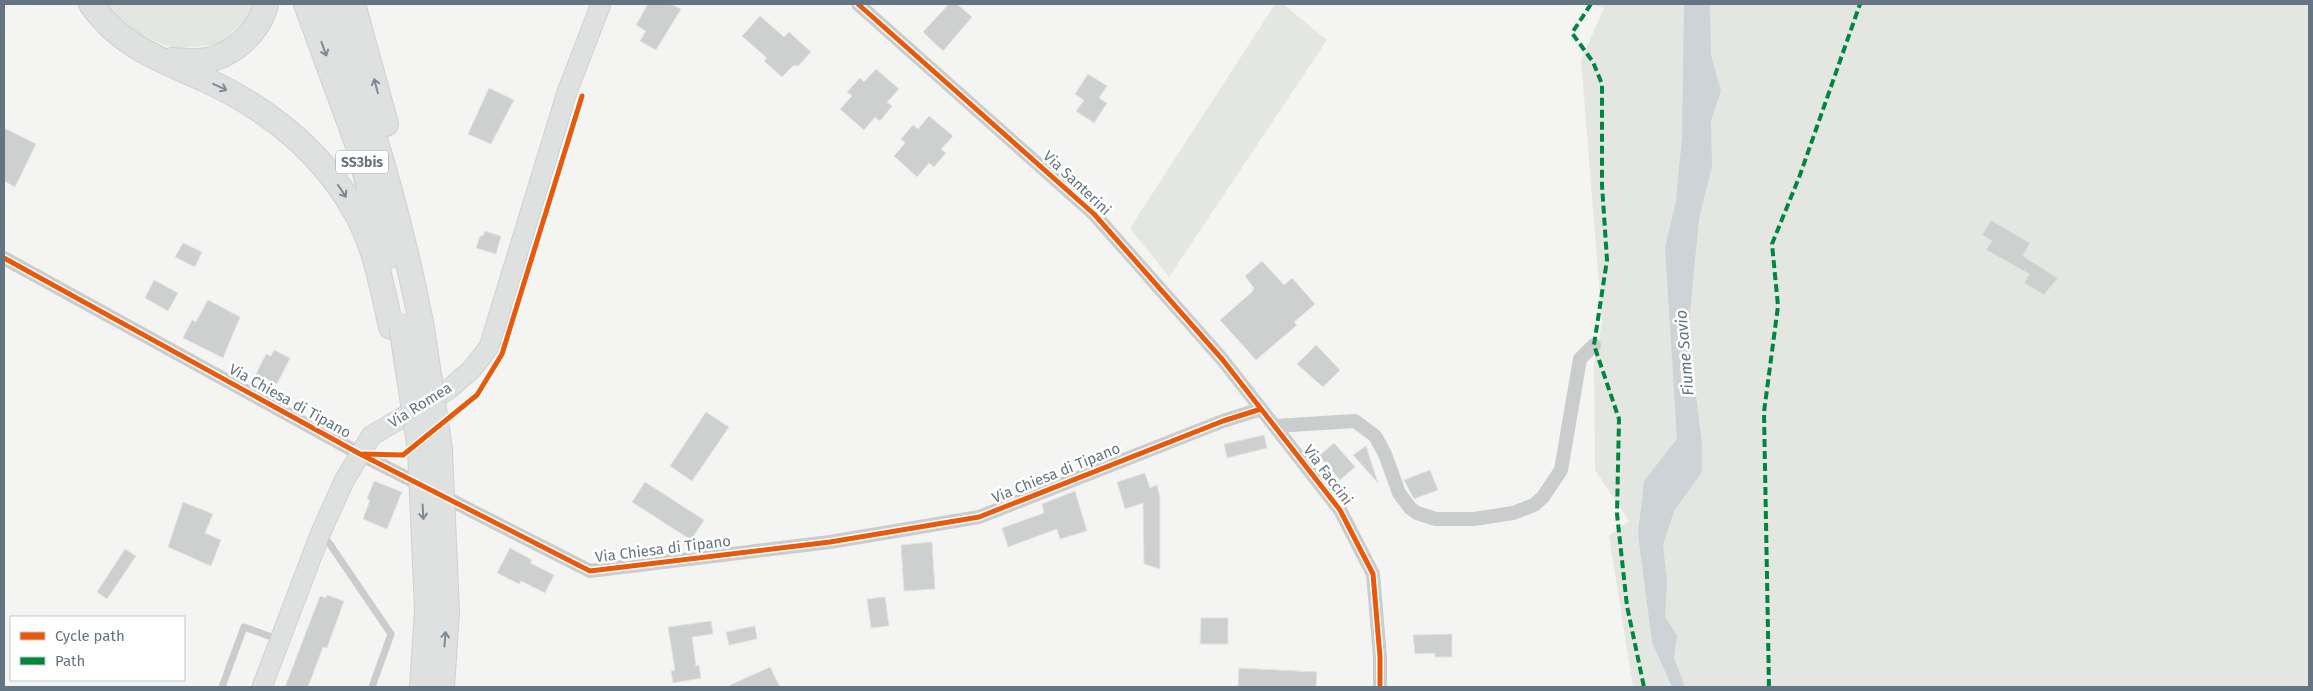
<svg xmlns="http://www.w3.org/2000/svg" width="2313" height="691" font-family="'Fira Sans',sans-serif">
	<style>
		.green { fill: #e4e7e1 }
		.water { fill: #cdd3d6 }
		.building { fill: #cecfcf; stroke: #e4e4e3 }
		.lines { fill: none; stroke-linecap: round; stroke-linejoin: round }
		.secondary-casing { stroke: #d0d1d1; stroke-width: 21 }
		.highway-casing { stroke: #d0d0d1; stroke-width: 26 }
		.lane { stroke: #cacccd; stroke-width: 7 }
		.street { stroke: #cacccd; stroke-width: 14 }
		.secondary { stroke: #dfe0e0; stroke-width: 19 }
		.highway { stroke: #dfe0e0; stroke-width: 24 }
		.highway-bridge-casing { stroke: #d0d0d1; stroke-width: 26; stroke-linecap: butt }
		.highway-bridge { stroke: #dfe0e0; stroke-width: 24 }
		.quiet { stroke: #00873e; stroke-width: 4; stroke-dasharray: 8 4; stroke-linecap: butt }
		.cycleway-casing { stroke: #fff; stroke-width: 8 }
		.cycleway { stroke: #e8590c; stroke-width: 5 }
		.oneway { stroke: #7d8a95 }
		.labels { text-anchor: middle; stroke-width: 5; stroke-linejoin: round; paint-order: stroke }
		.shield { fill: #fff; stroke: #939ea8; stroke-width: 1 }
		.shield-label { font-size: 14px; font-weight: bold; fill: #657482 }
		.street-label { font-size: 15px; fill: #657482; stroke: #fff }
		.water-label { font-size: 16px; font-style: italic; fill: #61767f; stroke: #fff }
	</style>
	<rect width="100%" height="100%" fill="#f4f4f3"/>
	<!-- green -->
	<g class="green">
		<path d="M106,4H255L251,15L219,44L175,49L138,34Z"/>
		<path d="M1275,4H1283L1327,40L1169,277L1130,228Z"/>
		<path d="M1591,4H2309V687H1633L1609,536L1629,521L1595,470L1594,366L1602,322L1581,60L1604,8Z"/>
	</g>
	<!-- water -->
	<path class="water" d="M1684,4H1710L1711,55L1721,91L1711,121L1712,166L1699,219L1688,333L1702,444V472L1674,511L1663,545L1667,583L1665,617L1677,635L1674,658L1685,687H1672L1652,642L1638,534L1644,481L1677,439L1665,247L1676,201L1682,136Z"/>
	<!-- building -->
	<g class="building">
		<path d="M648,4H670L681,9L656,50L640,41L646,31L636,25Z"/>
		<path d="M949,4H957L972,17L943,51L923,32Z"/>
		<path d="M760,16L784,37L789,32L811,52L798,66L794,65L782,77L764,61L767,58L742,36Z"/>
		<path d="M876,69L899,89L887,102L892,106L880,121L875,117L864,130L840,109L852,96L847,92L860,78L864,82Z"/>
		<path d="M1088,74L1107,86L1099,98L1107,103L1094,123L1076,111L1084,100L1075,94Z"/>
		<path d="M489,88L514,100L491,144L468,134Z"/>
		<path d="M929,116L953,136L941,149L946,153L934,167L929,163L917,177L894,156L905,143L901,139L913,125L918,129Z"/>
		<path d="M4,128L36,144L15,187L4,181Z"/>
		<path d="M1991,220L2030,243L2023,256L2058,278L2044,295L2024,283L2029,274L1986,250L1992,241L1982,235Z"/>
		<path d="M485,231L501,236L496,254L476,248L480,236H483Z"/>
		<path d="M183,243L202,252L195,267L175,257Z"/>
		<path d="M1262,261L1284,285L1292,278L1315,304L1294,322L1297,325L1256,360L1220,320L1252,292L1254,288L1245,276Z"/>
		<path d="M154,280L178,293L168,311L145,298Z"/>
		<path d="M208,300L240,317L223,358L183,338L192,320L196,322Z"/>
		<path d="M1316,345L1340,370L1323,387L1297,364Z"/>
		<path d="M274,350L290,358L277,384L256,374L266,354L271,356Z"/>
		<path d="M706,412L729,427L692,481L670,466Z"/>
		<path d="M1264,435L1267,448L1227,458L1224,444Z"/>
		<path d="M1334,443L1355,467L1340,480L1319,456Z"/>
		<path d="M1366,446L1378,483L1353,455Z"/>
		<path d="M1430,470L1438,490L1414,499L1404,480Z"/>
		<path d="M1145,473L1150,488L1157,485L1160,498V569L1144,564L1143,503L1125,509L1117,482Z"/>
		<path d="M374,481L402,492L387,529L363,519L370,500L367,499Z"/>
		<path d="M645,482L704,520L691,540L632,502Z"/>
		<path d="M1075,491L1087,531L1060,539L1057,529L1008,547L1002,528L1044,513L1042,504Z"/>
		<path d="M183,502L213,514L205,533L221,540L211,566L168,547Z"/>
		<path d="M932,542L935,589L904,591L901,545Z"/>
		<path d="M510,548L532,560L530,563L554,575L545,593L521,581L519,584L497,573Z"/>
		<path d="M125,549L136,556L107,599L97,592Z"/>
		<path d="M327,595L344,601L327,648L323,647L308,687H285L320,596L326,598Z"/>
		<path d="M885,597L889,626L871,628L867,599Z"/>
		<path d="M1201,618H1228V644H1200Z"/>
		<path d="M711,621L713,634L692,637L696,666L699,665L701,678L673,683L671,671L675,670L668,627Z"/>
		<path d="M755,626L757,639L729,645L726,632Z"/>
		<path d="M1452,634V657H1435V653L1415,654L1413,635Z"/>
		<path d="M770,667L780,687H726Z"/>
		<path d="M1239,668L1317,672L1316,687H1238Z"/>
	</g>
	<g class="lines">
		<defs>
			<path id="secondary" d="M262,687L321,532L344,481L371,436L448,390L472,369L489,347L567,92L601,4"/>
			<g id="highway">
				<path d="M91,4C121,47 160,59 206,80C268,109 321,151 355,211C375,245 382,288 391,327"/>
				<path d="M306,4L358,146L387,257"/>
				<path d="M327,4C369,107 399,213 421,322"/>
				<path d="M353,4L386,124"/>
				<path d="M172,60C181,60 190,62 199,61C230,59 259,33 266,4"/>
			</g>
		</defs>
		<!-- secondary casing -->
		<use href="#secondary" class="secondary-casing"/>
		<!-- highway casing -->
		<use href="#highway" class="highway-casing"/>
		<!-- lane -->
		<g class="lane">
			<path d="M323,534L391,634L372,687"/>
			<path d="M222,687L244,627L280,640"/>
		</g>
		<!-- street -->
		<g class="street">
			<path d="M858,4L1094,214L1222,359L1340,510L1373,574L1380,657V687"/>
			<path d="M4,258L360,454L590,571L830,542L979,517L1223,421L1261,409"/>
			<path d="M1275,426L1355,421L1375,436L1385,454L1399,493L1410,508L1417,513L1436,519H1474L1513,513L1534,505L1543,497L1561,470L1580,359L1594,345"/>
		</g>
		<!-- secondary -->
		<use href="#secondary" class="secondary"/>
		<!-- highway -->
		<use href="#highway" class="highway"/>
		<defs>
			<g id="highway-bridge">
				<path d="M421,322L440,449L447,612L442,687"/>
				<path d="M401,325L420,450L427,610L422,687"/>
			</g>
		</defs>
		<!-- highway-bridge casing -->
		<use href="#highway-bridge" class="highway-bridge-casing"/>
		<!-- highway-bridge -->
		<use href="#highway-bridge" class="highway-bridge"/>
		<!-- quiet -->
		<g class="quiet">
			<path d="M1591,4L1572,33L1593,62L1602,84V185L1607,260L1594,345L1619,419L1617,514L1627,606L1644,687"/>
			<path d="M1769,687L1764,412L1778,306L1772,244L1800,175L1860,4"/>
		</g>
		<defs>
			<g id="cycleway">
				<path d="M858,4L1094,214L1222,359L1340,510L1373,574L1380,657V687"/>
				<path d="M4,258L360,454L590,571L830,542L979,517L1223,421L1261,409"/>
				<path d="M363,454L403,455L477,395L502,354L582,96"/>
			</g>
		</defs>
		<!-- cycleway casing -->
		<use href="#cycleway" class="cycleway-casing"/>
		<!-- cycleway -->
		<use href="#cycleway" class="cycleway"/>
	</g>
	<!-- one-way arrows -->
	<defs><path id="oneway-shaft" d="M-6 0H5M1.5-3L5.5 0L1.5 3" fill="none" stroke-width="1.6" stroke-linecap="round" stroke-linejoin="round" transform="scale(1.25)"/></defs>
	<g class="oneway">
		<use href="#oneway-shaft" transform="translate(324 49) rotate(70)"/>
		<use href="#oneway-shaft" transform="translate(376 86) rotate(-105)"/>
		<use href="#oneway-shaft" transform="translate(220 87) rotate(25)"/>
		<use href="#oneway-shaft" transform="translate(342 191) rotate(56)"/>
		<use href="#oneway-shaft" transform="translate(423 512) rotate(87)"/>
		<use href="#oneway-shaft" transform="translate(445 639) rotate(-86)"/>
	</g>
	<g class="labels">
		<!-- shield labels -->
		<rect class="shield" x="336" y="150.5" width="52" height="23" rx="4"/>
		<g class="shield-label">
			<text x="362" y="167">SS3bis</text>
		</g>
		<!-- street labels -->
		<g class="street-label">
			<text transform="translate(1077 183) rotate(43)" y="5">Via Santerini</text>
			<text transform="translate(290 401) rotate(29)" y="5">Via Chiesa di Tipano</text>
			<text transform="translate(420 405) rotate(-32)" y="5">Via Romea</text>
			<text transform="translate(1056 473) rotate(-22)" y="5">Via Chiesa di Tipano</text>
			<text transform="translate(1328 475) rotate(53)" y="5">Via Faccini</text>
			<text transform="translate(663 549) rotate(-7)" y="5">Via Chiesa di Tipano</text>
		</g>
		<!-- water labels -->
		<g class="water-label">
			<text transform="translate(1684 353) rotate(-95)" y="6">Fiume Savio</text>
		</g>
	</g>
	<!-- border -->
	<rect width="2313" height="691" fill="none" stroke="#657482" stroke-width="10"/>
	<!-- legend -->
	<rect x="10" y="616" width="175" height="65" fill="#ffffff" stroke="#c1c7cd"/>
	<rect x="20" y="632" width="25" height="8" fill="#e8590c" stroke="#c1c7cd"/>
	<text x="55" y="641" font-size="15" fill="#657482">Cycle path</text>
	<rect x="20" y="657" width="25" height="8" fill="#00873e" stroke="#c1c7cd"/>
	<text x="55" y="666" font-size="15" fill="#657482">Path</text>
</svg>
